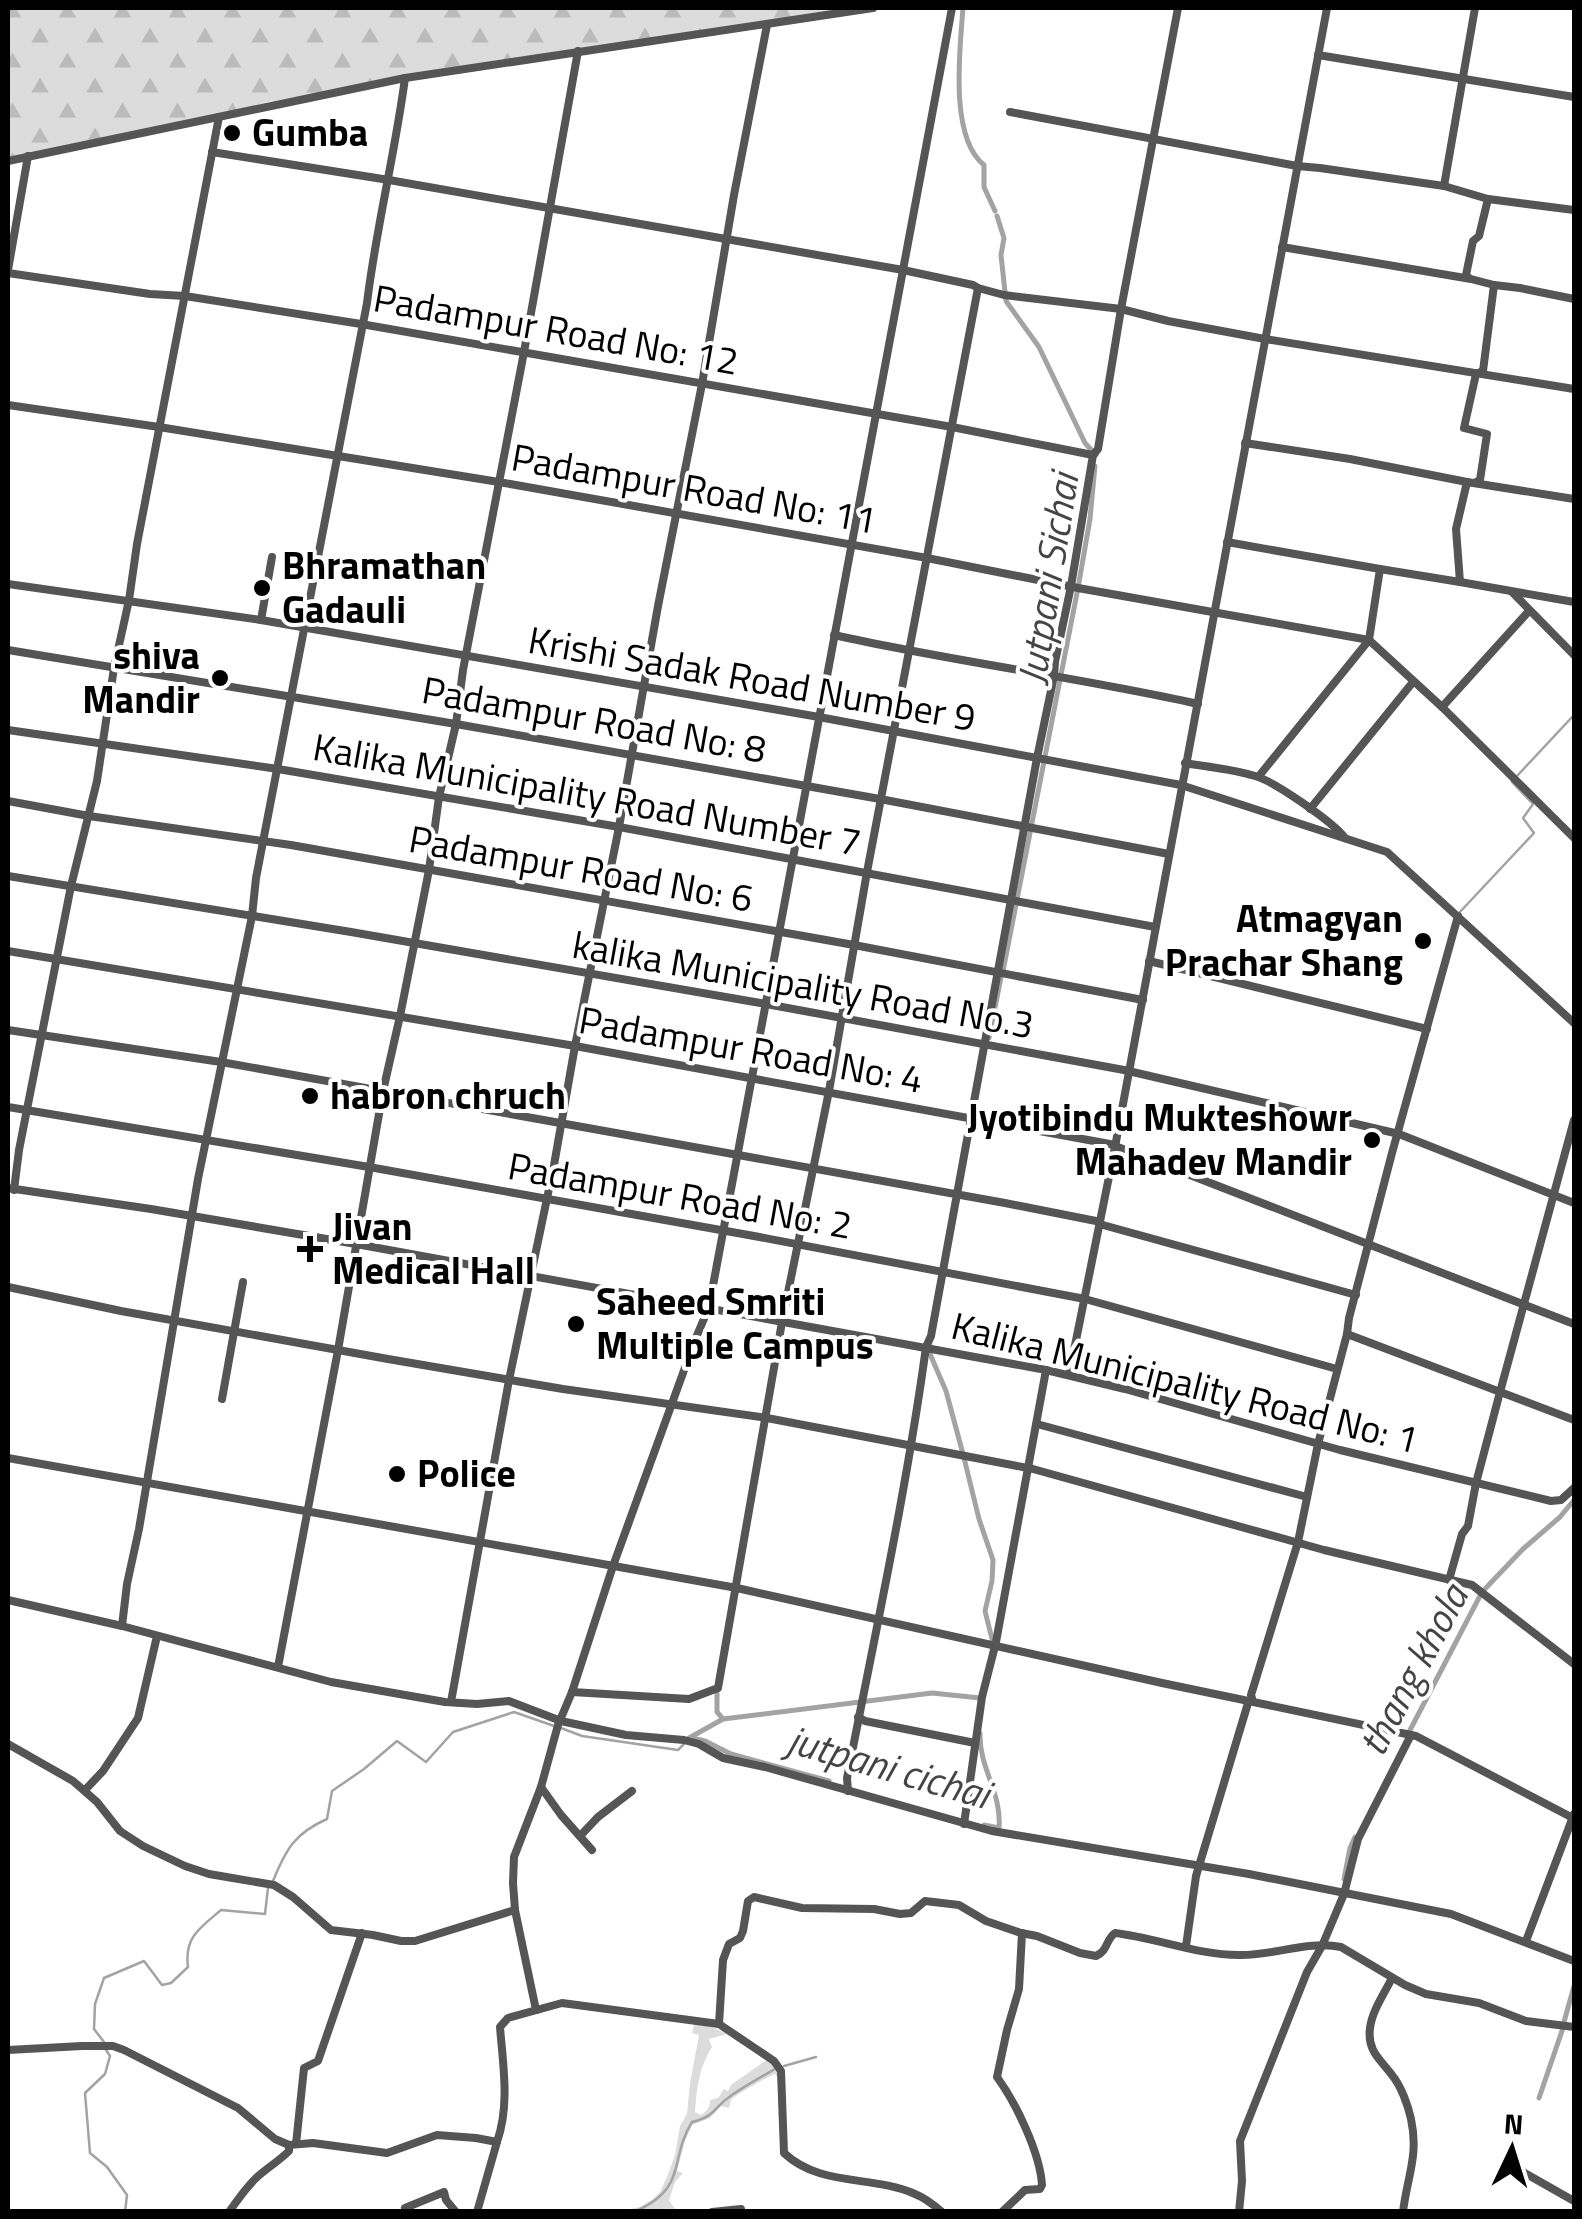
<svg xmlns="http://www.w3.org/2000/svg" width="1582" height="2219" font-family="'Titillium Web',sans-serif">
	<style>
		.green { fill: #dcdcdc }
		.forest { fill: url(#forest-firs) }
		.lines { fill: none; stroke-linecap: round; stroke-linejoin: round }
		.stream { stroke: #a3a3a3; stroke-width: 2.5 }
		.canal { stroke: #a3a3a3; stroke-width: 5 }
		.minor { stroke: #555; stroke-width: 8 }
		.poi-dot { fill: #000; stroke: #fff; stroke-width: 4 }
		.labels { text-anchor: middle; stroke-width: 8; stroke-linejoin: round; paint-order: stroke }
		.poi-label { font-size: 38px; font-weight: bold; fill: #000; stroke: #fff; text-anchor: start }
		.street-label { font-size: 38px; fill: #000; stroke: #fff }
		.water-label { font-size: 40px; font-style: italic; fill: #444; stroke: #fff }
	</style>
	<defs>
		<pattern id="forest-firs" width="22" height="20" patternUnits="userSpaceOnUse" patternTransform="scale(2.5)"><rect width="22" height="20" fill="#dcdcdc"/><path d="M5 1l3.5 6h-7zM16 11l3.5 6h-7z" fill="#bbb"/></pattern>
	</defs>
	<rect width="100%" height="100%" fill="#fff"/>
	<!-- green -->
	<path class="green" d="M694,2024L710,2026L727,2034L709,2039L712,2047C699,2068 697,2087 695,2112L701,2115C707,2111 710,2107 710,2100L718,2098L724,2089L728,2091L731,2085L768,2059L779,2072V2080L775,2074C769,2076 735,2095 731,2100C730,2103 730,2106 729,2108L721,2106L710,2118L692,2125L685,2141L677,2171L683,2173L675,2182L669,2200L675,2209C656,2208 637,2211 617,2212L640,2207L653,2199L660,2192L667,2177L675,2155L680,2126L687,2114L690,2083L699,2035L692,2033Z"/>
	<!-- forest -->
	<path class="forest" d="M8,8H866L414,75L268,102L134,137L8,157Z"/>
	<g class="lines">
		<!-- stream -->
		<g class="stream">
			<path d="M1517,776L1574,715"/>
			<path d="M1459,913L1534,833L1523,818L1533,804L1512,782"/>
			<path d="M561,1728L582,1736L678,1750L684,1744"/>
			<path d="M273,1881C286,1849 295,1833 327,1819L332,1791L364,1769L397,1741L426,1762L453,1732L514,1712L554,1726"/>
			<path d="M104,2042L94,2029L95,2004L104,1978L144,1961L162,1985L171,1983L188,1967C184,1937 200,1928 221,1910L265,1914L268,1888"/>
			<path d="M106,2050L110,2056L105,2074L85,2093L90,2153L107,2167L127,2195L125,2212"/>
			<path d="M784,2066L816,2057"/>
			<path d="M634,2212C689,2188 668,2161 692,2122C717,2116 713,2107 732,2095C745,2086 761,2077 775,2069"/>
		</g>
		<!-- canal -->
		<g class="canal">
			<path d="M963,8C960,49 949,137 984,165V187L995,211"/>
			<path d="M997,216L1004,238L1001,255L1006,301L1039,347L1085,443L1096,455"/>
			<path d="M1003,971L1078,588L1090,519L1095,466"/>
			<path d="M989,1038L1001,977"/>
			<path d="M931,1347L930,1354L946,1391L963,1454"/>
			<path d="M964,1458L979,1519L993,1560L992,1581L985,1611L993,1643"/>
			<path d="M723,1719L932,1693L980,1698"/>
			<path d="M980,1733C979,1769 1002,1792 999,1828L984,1825"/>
			<path d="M1408,1734L1482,1592L1523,1549L1560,1517L1574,1500"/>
			<path d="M689,1738L723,1719L717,1712V1689"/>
			<path d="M692,1738L705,1741L731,1754L829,1781"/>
			<path d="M1344,1879L1350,1848L1355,1837"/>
			<path d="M1564,2022L1574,1986"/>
			<path d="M1539,2098L1563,2028"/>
		</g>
		<!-- minor -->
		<g class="minor">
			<path d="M1318,55L1574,97"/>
			<path d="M1010,112L1297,166L1320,168L1444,186L1488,199L1574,210"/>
			<path d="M212,152L389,180L903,270L973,285L978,288L867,872L829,1091L782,1322L718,1688L689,1699L572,1692"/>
			<path d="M8,161L405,78L873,8"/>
			<path d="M1444,186L1475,8"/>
			<path d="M1282,247L1471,279L1494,285L1483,371L1476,374L1464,428L1487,434L1480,480L1476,482"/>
			<path d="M8,270L28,156"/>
			<path d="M8,273L150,294L185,296L361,324L952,427L1093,455"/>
			<path d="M1469,278L1466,275L1473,241L1479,236L1488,199"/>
			<path d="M1494,285L1520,288L1574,299"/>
			<path d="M978,288L1004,295L1121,309L1168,321L1265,339L1574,389"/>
			<path d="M8,405L159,427L499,482L927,558L1078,588L1369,640L1442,707L1574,838"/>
			<path d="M1245,443L1350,459L1467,482"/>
			<path d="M1227,542L1380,569"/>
			<path d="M1460,582L1574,602"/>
			<path d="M8,584L261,620L819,717L1181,785L1387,852L1574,1023"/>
			<path d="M1512,592L1574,655"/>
			<path d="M261,620L272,557"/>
			<path d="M834,635C955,662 1077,677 1198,704"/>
			<path d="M8,650L456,724L880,799L1169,854"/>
			<path d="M1442,707L1529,611"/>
			<path d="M8,730L278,769L619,827L1155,927"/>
			<path d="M1185,763C1208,767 1233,769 1255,776C1274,781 1333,822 1345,838"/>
			<path d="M1259,776L1369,640L1380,569L1460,582L1456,529L1467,482L1574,499"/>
			<path d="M8,801L89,816L291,845L854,945L1143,1000"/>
			<path d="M1310,809L1413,682"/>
			<path d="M8,876L351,932L766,1004L1124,1070L1399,1134L1574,1203"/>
			<path d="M8,951L575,1046L1110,1144L1574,1324"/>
			<path d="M1149,961L1427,1029"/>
			<path d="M8,1030L221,1062L1005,1203L1096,1221L1103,1225L1356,1295"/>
			<path d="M8,1107L369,1167L754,1236L1085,1299L1337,1369"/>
			<path d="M8,1188L151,1209L356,1244L1046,1370L1125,1389L1340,1450L1551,1501L1561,1500L1574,1488"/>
			<path d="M14,1190L19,1150L71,886L97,781L114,668L129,600L137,544L219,117"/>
			<path d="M8,1287L121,1311L388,1359L563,1389L767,1418L1033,1469L1324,1550L1472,1585L1574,1664"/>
			<path d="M1347,1334L1574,1420"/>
			<path d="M1069,1375L1115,1147L1327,8"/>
			<path d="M222,1399L243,1282"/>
			<path d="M1037,1424L1307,1497"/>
			<path d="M8,1458L737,1588L1162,1683L1416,1736L1573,1818"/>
			<path d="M1449,1580L1462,1534L1468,1526L1476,1483L1500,1392L1574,1120"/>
			<path d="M8,1600L122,1626L331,1682L445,1702L477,1704L509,1701L561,1721L626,1735L684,1740L699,1744L723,1758L765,1767L992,1831L1249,1874L1451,1914L1574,1961"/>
			<path d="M122,1626L127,1584L139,1529L198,1179L252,916L256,878L367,303C376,228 395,154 405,78"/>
			<path d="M278,1667L338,1350L383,1091L400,1016L429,870L439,797L456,724L463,670L524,352L578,51"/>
			<path d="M451,1702L509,1380L554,1165L575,1046L619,827L658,606L702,384L734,195L767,25"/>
			<path d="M858,1717L865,1721L975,1743"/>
			<path d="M8,1744L73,1781L97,1802L120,1831L143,1846L185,1866L209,1874L274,1885L293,1897L331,1930L373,1935L401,1941H415L515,1910L513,1883L514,1857L541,1787L558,1725L572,1692L613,1566L695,1340L709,1307L952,8"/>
			<path d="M541,1787L561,1815L592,1850"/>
			<path d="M85,1790L103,1771L138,1718L157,1636"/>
			<path d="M848,1791L847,1778C875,1634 906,1493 926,1347L931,1336L1037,758L1054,676L1055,662L1071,586L1093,455L1098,449L1121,309L1178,8"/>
			<path d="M964,1824L982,1697L996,1642L1046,1370"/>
			<path d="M580,1836L598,1817L632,1791"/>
			<path d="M515,1910L536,2010"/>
			<path d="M1526,1941L1574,1814"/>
			<path d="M1186,1946L1196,1876L1248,1703L1252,1698L1251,1695L1298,1542L1318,1444L1347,1334L1349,1318L1392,1153L1458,916"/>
			<path d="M1392,1978C1384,1994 1372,2011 1370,2028C1367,2051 1380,2059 1392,2075C1401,2086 1408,2105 1411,2119C1419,2156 1407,2177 1403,2212"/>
			<path d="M719,2024L723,1960L729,1944L740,1938L743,1931L748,1901L754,1897L802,1908L874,1909L900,1914L911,1913L925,1901L959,1905L986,1921L1021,1933L1037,1936L1080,1953L1096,1956C1108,1951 1106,1939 1115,1933C1157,1938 1197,1955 1239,1955C1273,1956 1308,1940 1341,1947L1405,1985L1426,1994L1479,2003L1526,2021L1574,2027"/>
			<path d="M8,2050L82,2046H113L124,2050L238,2108L275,2139L289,2145L313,2143L387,2153L437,2135L476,2138L497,2142C510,2105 503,2065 500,2027L508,2018L562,2003L719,2024L774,2061L781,2071L784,2153C820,2187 872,2175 915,2194C925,2198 934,2205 942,2212"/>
			<path d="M296,2144L304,2068L318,2061L362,1933"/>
			<path d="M1514,2167L1574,2201"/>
			<path d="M229,2212C238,2199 246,2188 256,2178C267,2168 279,2161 289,2151V2145"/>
			<path d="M408,2212L405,2208L444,2192L446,2200L456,2212"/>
			<path d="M477,2212L497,2142"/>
			<path d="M712,2212L741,2209"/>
			<path d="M1002,2212L1025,2190L1040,2189L1042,2185C1040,2153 1016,2103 997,2077L1007,2030L1019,1989L1022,1933"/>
			<path d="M1239,2212L1242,2181L1240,2141L1307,1972L1322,1946L1344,1894L1358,1839L1411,1735"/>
		</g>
	</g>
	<!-- markers -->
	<g class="poi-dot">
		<circle cx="232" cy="133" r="10"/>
		<circle cx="262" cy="588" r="10"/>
		<circle cx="220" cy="678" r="10"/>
		<circle cx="1423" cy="941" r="10"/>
		<circle cx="310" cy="1096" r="10"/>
		<circle cx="1372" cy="1140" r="10"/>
		<path d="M305 1234h10v10h10v10h-10v10h-10v-10h-10v-10h10z"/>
		<circle cx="576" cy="1324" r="10"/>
		<circle cx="397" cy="1474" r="10"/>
	</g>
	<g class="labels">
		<!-- poi labels -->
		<g class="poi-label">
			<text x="252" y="146">Gumba</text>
			<text x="282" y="579">Bhramathan<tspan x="282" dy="44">Gadauli</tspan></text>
			<text x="200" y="669" text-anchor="end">shiva<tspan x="200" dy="44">Mandir</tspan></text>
			<text x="1403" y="932" text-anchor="end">Atmagyan<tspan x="1403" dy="44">Prachar Shang</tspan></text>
			<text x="330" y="1109">habron chruch</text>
			<text x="1352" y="1131" text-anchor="end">Jyotibindu Mukteshowr<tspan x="1352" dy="44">Mahadev Mandir</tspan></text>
			<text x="332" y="1240">Jivan<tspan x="332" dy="44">Medical Hall</tspan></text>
			<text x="596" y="1315">Saheed Smriti<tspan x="596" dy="44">Multiple Campus</tspan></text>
			<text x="417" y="1487">Police</text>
		</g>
		<!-- street labels -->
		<g class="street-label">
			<text transform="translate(556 330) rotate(10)" y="13">Padampur Road No: 12</text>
			<text transform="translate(694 489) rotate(10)" y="13">Padampur Road No: 11</text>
			<text transform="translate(752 679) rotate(10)" y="13">Krishi Sadak Road Number 9</text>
			<text transform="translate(594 720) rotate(10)" y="13">Padampur Road No: 8</text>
			<text transform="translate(587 795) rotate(10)" y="13">Kalika Municipality Road Number 7</text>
			<text transform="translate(581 869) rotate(10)" y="13">Padampur Road No: 6</text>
			<text transform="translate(803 985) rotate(10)" y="13">kalika Municipality Road No.3</text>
			<text transform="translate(751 1050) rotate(10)" y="13">Padampur Road No: 4</text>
			<text transform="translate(680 1196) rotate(10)" y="13">Padampur Road No: 2</text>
			<text transform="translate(1185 1383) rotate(14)" y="13">Kalika Municipality Road No: 1</text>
		</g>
		<!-- water labels -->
		<g class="water-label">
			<text transform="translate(1048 579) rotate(-81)" y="14">Jutpani Sichai</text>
			<text transform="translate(1413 1670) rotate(-62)" y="14">thang khola</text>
			<text transform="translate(889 1767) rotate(16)" y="14">jutpani cichai</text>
		</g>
	</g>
	<!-- border -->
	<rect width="1582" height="2219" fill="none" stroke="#000000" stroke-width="20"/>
	<!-- north arrow -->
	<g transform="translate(1512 2149) rotate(4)" stroke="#ffffff" stroke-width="8" paint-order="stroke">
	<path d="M0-8L18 38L0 25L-18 38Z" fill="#000000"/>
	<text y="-15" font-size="28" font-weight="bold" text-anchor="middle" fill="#000000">N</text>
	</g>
</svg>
